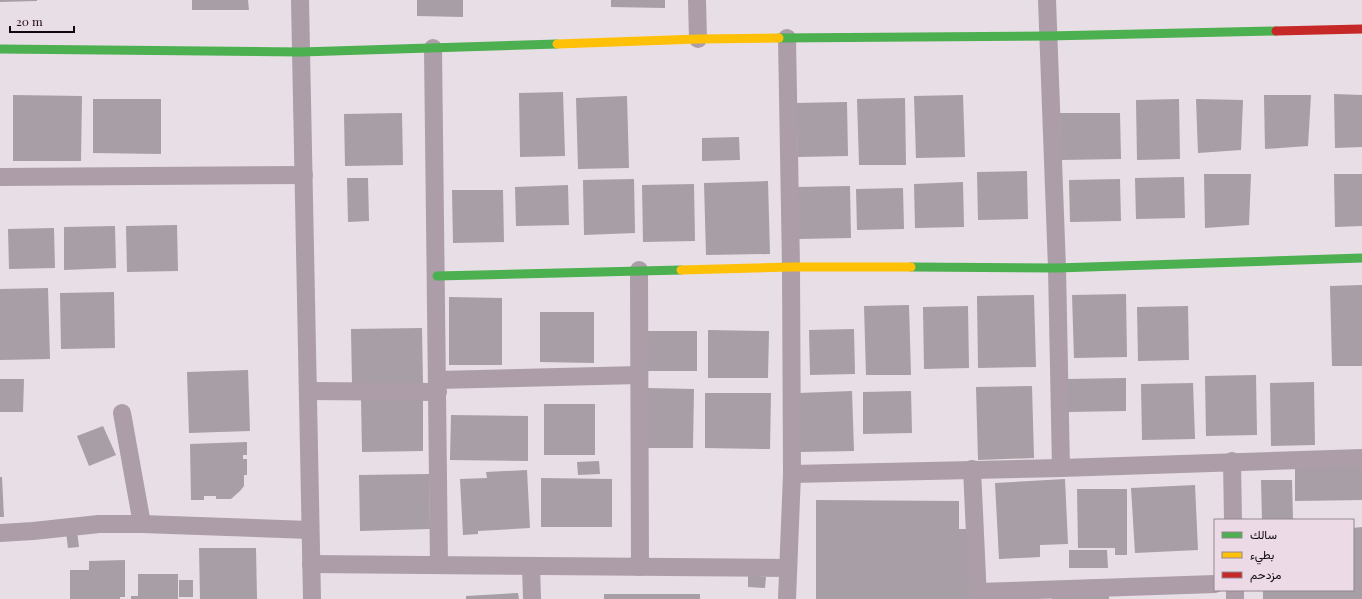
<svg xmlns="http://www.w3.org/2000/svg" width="1362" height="599" font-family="'Playfair Display',Vazirmatn,serif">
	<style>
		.building { fill: #a79fa5 }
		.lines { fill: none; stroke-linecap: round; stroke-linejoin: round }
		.street { stroke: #ac9da9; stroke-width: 18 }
		.fast { stroke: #4caf50; stroke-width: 9 }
		.slow { stroke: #ffc107; stroke-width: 9 }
		.jam { stroke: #c62828; stroke-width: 9 }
	</style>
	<rect width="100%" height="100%" fill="#e8dee5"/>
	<!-- building -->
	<g class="building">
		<path d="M0,0H37V1L0,2Z"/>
		<path d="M192,0H248L249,10H192Z"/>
		<path d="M417,0H463V17L417,16Z"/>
		<path d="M611,0H665V8L611,7Z"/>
		<path d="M563,92L565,156L520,157L519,93Z"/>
		<path d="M1334,94L1362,95V147L1335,148Z"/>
		<path d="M13,95L82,96L81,161H13Z"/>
		<path d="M963,95L965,157L916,158L914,96Z"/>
		<path d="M1264,95H1311L1308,146L1265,149Z"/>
		<path d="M627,96L629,168L578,169L576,98Z"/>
		<path d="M905,98L906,165H859L857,99Z"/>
		<path d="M93,99H161V154L93,153Z"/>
		<path d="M1179,99L1180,159L1137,160L1136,100Z"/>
		<path d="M1196,99L1243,100L1241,150L1198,153Z"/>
		<path d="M847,102L848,156L798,157L796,103Z"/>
		<path d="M402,113L403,165L345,166L344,114Z"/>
		<path d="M1060,113H1120L1121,159L1061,160Z"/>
		<path d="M739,137L740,160L702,161V138Z"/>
		<path d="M1027,171L1028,219L978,220L977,172Z"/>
		<path d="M1204,174H1251L1249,225L1205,228Z"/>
		<path d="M1334,174H1362V226L1335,227Z"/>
		<path d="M1184,177L1185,218L1136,219L1135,178Z"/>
		<path d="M347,178H368L369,221L348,222Z"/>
		<path d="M634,179L635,233L584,235L583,180Z"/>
		<path d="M1120,179L1121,221L1070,222L1069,180Z"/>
		<path d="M768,181L770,254L706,255L704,183Z"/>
		<path d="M963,182L964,227L915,228L914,184Z"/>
		<path d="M694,184L695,241L643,242L642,185Z"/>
		<path d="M568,185L569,225L516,226L515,187Z"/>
		<path d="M850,186L851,238L797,239L796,187Z"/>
		<path d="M903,188L904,229L857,230L856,189Z"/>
		<path d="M452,190H503L504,242L453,243Z"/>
		<path d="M177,225L178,271L127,272L126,226Z"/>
		<path d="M115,226L116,268L64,270V227Z"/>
		<path d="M54,228L55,268L9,269L8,229Z"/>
		<path d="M1362,285V366H1332L1330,286Z"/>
		<path d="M48,288L50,359L0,360V289Z"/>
		<path d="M114,292L115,348L61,349L60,293Z"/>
		<path d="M1126,294L1127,357L1074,358L1072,295Z"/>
		<path d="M1034,295L1036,367L978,368L977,296Z"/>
		<path d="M449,297L502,298V365H449Z"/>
		<path d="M909,305L911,375H866L864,306Z"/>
		<path d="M968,306L969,368L924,369L923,307Z"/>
		<path d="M1188,306L1189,360L1138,361L1137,307Z"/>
		<path d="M540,312H594V363L540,362Z"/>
		<path d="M422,328L423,384L352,385L351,329Z"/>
		<path d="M854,329L855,374L810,375L809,330Z"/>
		<path d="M708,330L769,331L768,378H708Z"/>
		<rect x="648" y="331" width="49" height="40"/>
		<path d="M248,370L250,431L189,433L187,372Z"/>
		<path d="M1256,375L1257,435L1206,436L1205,376Z"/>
		<path d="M1126,378V411L1067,412L1066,379Z"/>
		<path d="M0,379H24L23,412H0Z"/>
		<path d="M1314,382L1315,445L1271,446L1270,383Z"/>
		<path d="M1193,383L1195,439L1142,440L1141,384Z"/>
		<path d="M1032,386L1034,458L978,460L976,387Z"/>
		<path d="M647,388L694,389L693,448H646Z"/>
		<path d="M852,391L854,451L800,452L799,393Z"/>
		<path d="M911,391L912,433L863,434V392Z"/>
		<path d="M705,393H771L770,449L705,448Z"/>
		<path d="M361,398H423V451L362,452Z"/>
		<rect x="544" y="404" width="51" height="51"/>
		<path d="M451,415L528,416V461L450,460Z"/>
		<path d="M103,426L116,455L89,466L77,436Z"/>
		<path d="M247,442V455H243V459H247V475H244V486L240,491L231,499H216V496H204V500H191L190,444Z"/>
		<path d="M599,461L600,474L578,475L577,462Z"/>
		<path d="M1295,462H1362V500L1295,501Z"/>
		<path d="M527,470L530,528L478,531V534L463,535L460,479L487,478L486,472Z"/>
		<path d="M429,474L430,529L360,531L359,475Z"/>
		<path d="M0,477H2L4,517H0Z"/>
		<path d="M541,478L612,479V527H541Z"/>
		<path d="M1065,479L1068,544L1040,545V557L999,559L995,483Z"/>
		<path d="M1261,480H1292L1293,520H1262Z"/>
		<path d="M1195,485L1198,550L1135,553L1131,488Z"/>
		<path d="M1077,489H1127V555H1115V548H1078Z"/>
		<path d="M816,500L959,501V529H970V599H816Z"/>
		<path d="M1362,527V599H1263V590H1353V528Z"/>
		<path d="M77,531L79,547L68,548L66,532Z"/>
		<path d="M199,548H256L257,599H200Z"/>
		<path d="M1069,550H1107L1108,568H1069Z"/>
		<path d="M125,560V597H120V599H70V570H89V561Z"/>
		<path d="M138,574H178V599H131V596H138Z"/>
		<path d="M748,575L766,577L765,588L748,587Z"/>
		<rect x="179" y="580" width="14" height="17"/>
		<path d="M518,593L519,599H466V596Z"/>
		<rect x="604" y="594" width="96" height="5"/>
		<rect x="1052" y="595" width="57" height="4"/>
	</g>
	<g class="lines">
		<!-- street -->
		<g class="street">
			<path d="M300,0L312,599"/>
			<path d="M697,0L698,39"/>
			<path d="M1047,0L1057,268L1061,468"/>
			<path d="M787,38L791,267L792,474L787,599"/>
			<path d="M433,48L439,565"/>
			<path d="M0,177L304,175"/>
			<path d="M639,270L640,567"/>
			<path d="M438,380L639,375"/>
			<path d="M308,391L438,392"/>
			<path d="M122,413L142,524"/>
			<path d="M1232,461L1233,520"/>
			<path d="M972,469L978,599"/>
			<path d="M792,474L1061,468L1362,458"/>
			<path d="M0,533L33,531L99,524H142L310,530"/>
			<path d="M311,564L788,568"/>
			<path d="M531,566L532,599"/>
			<path d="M1235,590V599"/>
			<path d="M978,592L1215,584"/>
		</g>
		<!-- fast -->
		<g class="fast">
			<path d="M779,38L1048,36L1276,31"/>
			<path d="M0,49L301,52L557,44"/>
			<path d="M911,267L1057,268L1362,258"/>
			<path d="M437,276L681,270"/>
		</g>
		<!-- slow -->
		<g class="slow">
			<path d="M557,44L698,39L779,38"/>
			<path d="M681,270L791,267H911"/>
		</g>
		<!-- jam -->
		<path class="jam" d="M1276,31L1362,29"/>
	</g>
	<!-- legend -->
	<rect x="1214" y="519" width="140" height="72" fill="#ecdae6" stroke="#948790"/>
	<rect x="1222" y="532" width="20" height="6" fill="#4caf50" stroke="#948790"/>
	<text x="1250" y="539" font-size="12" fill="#100a0e">سالك</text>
	<rect x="1222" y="552" width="20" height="6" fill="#ffc107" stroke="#948790"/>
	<text x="1250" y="559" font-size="12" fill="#100a0e">بطيء</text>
	<rect x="1222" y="572" width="20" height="6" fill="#c62828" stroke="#948790"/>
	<text x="1250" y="579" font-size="12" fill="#100a0e">مزدحم</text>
	<!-- scale -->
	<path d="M10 26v6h64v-6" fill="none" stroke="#100a0e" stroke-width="2"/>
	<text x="16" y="26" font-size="12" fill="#100a0e" stroke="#ecdae6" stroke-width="3" paint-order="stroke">20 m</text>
</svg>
